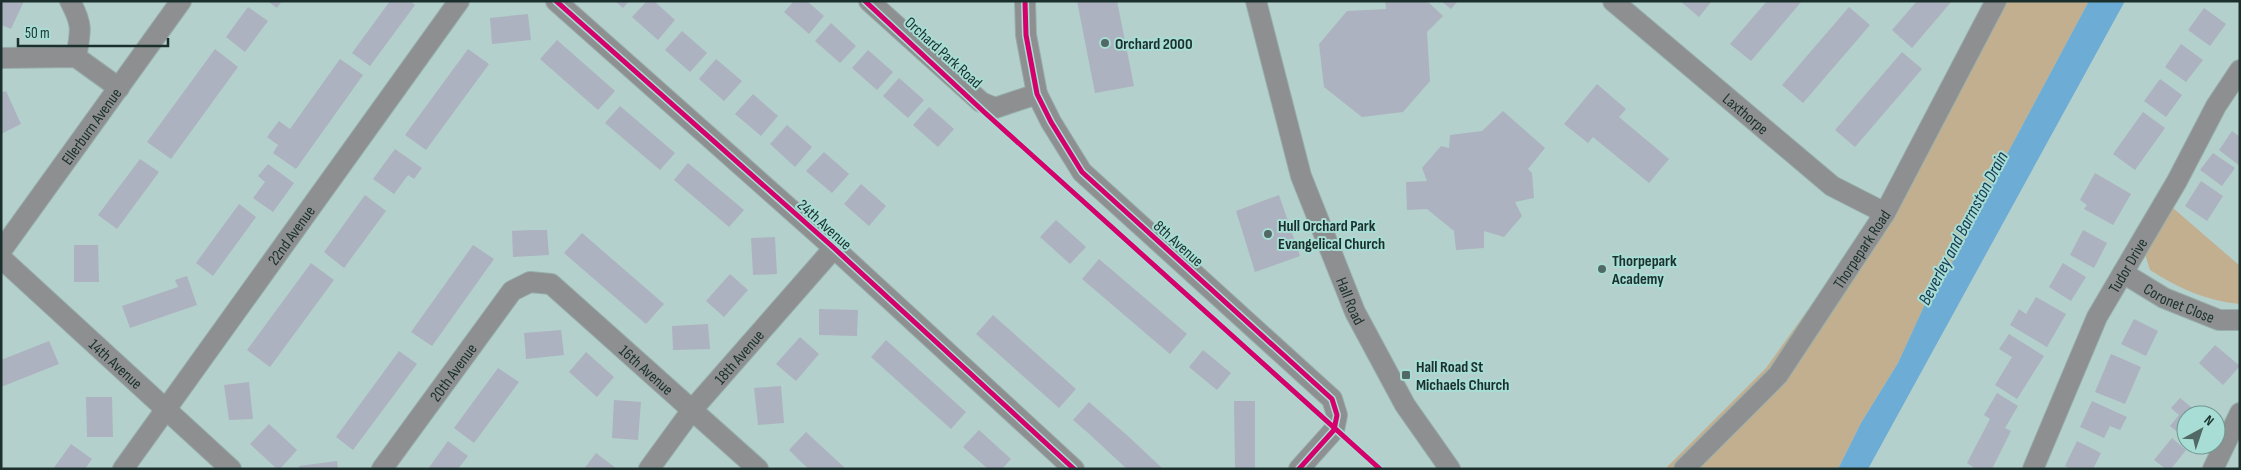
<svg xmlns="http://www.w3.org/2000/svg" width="2241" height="470" font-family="'Sofia Sans Condensed',sans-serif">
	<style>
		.green { fill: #c1af90 }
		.water { fill: #6dacd4 }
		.building { fill: #acb2bf }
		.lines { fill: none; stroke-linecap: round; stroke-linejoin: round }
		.minor-casing { stroke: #98aeab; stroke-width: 22 }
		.minor { stroke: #8d8f90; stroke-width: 20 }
		.cycleway-casing { stroke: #a7ddd4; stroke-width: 8 }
		.cycleway { stroke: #d6006c; stroke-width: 5 }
		.poi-dot { fill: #516865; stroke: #a7ddd4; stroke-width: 2 }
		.labels { text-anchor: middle; stroke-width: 4; stroke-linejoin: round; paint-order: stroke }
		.poi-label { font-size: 16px; font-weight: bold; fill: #1b302d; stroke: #a7ddd4; text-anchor: start }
		.street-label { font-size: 16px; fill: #1b302d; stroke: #a7ddd4 }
		.water-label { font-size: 18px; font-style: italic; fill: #183952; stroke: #a7ddd4 }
	</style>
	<rect width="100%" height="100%" fill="#b4d0cc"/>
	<!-- green -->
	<g class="green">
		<path d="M1995,1H2089L1998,171L1956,257L1926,302L1898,363L1861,423L1838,469H1665L1766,368L1863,233Z"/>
		<path d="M2173,208L2240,266V304C2207,301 2178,288 2150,270L2145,254Z"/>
	</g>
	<!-- water -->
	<path class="water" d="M2089,1H2125L1868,469H1838L1861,423L1898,363L1926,302L1956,257L1998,171Z"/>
	<!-- building -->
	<g class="building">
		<path d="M1,1H24L11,29L1,25Z"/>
		<path d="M267,1H282L277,8Z"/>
		<path d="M390,1H410L415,5L370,66L352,53Z"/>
		<path d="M615,1H629L623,8Z"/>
		<path d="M647,1H654L675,20L658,40L632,17Z"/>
		<path d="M794,1H807L824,16L809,34L784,12Z"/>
		<path d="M1077,1H1117L1134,86L1095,93Z"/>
		<path d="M1385,1H1427L1443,16L1427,32L1430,81L1403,112L1362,117L1324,87L1319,44L1347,11L1386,9Z"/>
		<path d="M1441,1H1458L1451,9Z"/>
		<path d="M1680,1H1712L1699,17Z"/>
		<path d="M1767,1H1802L1751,61L1730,44Z"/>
		<path d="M1917,1H1952L1912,48L1892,30Z"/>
		<path d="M248,7L268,21L245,52L226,37Z"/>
		<path d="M1849,7L1870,25L1803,103L1782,85Z"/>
		<path d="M2204,8L2226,24L2210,46L2188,30Z"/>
		<path d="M528,14L531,40L492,44L490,18Z"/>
		<path d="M831,23L856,46L840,63L815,41Z"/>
		<path d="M682,31L707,53L690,72L665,50Z"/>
		<path d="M557,40L615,91L598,110L540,59Z"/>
		<path d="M2181,44L2203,60L2186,82L2165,67Z"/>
		<path d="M215,49L238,67L171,159L147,142Z"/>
		<path d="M468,49L489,64L426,150L405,135Z"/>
		<path d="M868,50L893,72L877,90L852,68Z"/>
		<path d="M1902,52L1922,69L1855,147L1835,130Z"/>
		<path d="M340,59L363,75L296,169L273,153L278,145L267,137L279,121L290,129Z"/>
		<path d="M716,59L742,81L724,101L699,79Z"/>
		<path d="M899,78L924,100L908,118L883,96Z"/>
		<path d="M2160,79L2182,95L2166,117L2144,101Z"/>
		<path d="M1597,84L1626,109L1619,117L1669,159L1649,183L1593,137L1588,143L1564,124Z"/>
		<path d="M6,91L21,124L1,134V93Z"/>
		<path d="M753,94L778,116L761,136L735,114Z"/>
		<path d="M620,106L675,153L660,170L605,123Z"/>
		<path d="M929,107L954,129L938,147L913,125Z"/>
		<path d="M1503,111L1545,148L1528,169L1532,173L1534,198L1515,202L1522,216L1504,237L1484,231V248L1456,250L1454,231L1427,209L1407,210L1406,182L1427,181L1422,168L1441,146L1449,148L1450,135L1482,131Z"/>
		<path d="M2143,112L2165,128L2135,170L2113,154Z"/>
		<path d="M787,125L812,147L795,167L770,144Z"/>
		<path d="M2232,131L2240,137V166L2219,150Z"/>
		<path d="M395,149L422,168L414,179L408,175L394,194L373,179Z"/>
		<path d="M824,152L849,174L832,193L806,171Z"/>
		<path d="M2213,153L2235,168L2222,186L2200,170Z"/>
		<path d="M140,159L159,172L117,229L98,215Z"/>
		<path d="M688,163L744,210L729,227L674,180Z"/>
		<path d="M268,164L294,183L273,212L253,198L265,182L258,176Z"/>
		<path d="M2095,173L2131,194L2113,225L2084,209L2087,205L2080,200Z"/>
		<path d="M2201,181L2223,196L2207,221L2185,206Z"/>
		<path d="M861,184L886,206L869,226L844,204Z"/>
		<path d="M365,195L386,211L344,268L324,252Z"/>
		<path d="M1279,195L1300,256L1255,272L1236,211Z"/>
		<path d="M239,204L256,217L213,276L196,263Z"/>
		<path d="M1056,220L1086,247L1070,264L1040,237Z"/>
		<path d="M530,230H547L549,255L513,257L512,231Z"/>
		<path d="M2083,230L2107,243L2094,268L2070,255Z"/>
		<path d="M582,233L664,304L646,324L564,253Z"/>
		<path d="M775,237L777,274L753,275L751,238Z"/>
		<path d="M74,245H98L99,282H74Z"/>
		<path d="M473,245L494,259L432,346L411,332Z"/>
		<path d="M1099,259L1187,334L1170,354L1082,279Z"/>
		<path d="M311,263L334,280L270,367L247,350Z"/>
		<path d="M2063,263L2086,277L2071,301L2049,287Z"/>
		<path d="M730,274L748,290L724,317L706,301Z"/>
		<path d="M187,276L197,305L130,328L122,306L178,287L175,280Z"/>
		<path d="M2036,297L2066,314L2047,347L2010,325L2019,309L2026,314Z"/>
		<path d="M819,309L858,310L857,336L819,335Z"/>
		<path d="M993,315L1076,389L1059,408L976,334Z"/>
		<path d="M2134,319L2158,331L2146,356L2121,344Z"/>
		<path d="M708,324L710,349L673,350L672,326Z"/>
		<path d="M561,330L564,355L526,359L524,333Z"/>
		<path d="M2009,334L2044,356L2017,399L1995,385L2012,357L1999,349Z"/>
		<path d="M800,337L819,354L796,381L776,364Z"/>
		<path d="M886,340L966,412L951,429L871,357Z"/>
		<path d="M49,341L59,364L1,387V360Z"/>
		<path d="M2215,345L2240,366L2223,385L2199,363Z"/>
		<path d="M1203,350L1231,373L1217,390L1189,367Z"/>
		<path d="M399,351L417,364L353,450L336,437Z"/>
		<path d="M586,352L614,377L597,397L569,372Z"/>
		<path d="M2111,354L2141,367L2125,404L2095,392Z"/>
		<path d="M498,368L519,382L474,443L454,428Z"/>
		<path d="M249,382L253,419L229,420L224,385Z"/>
		<path d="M781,386L784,423L758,425L754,388Z"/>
		<path d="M1997,393L2018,406L2005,428L2011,431L1992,469H1976L1967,463L1990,419L1984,415Z"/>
		<path d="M86,397H112L113,437H87Z"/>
		<path d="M2180,398L2201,415H2186V439L2170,426L2179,415L2171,408Z"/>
		<path d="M614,400L641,402L638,440L612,438Z"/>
		<path d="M1234,401H1255V469H1235Z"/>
		<path d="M2092,401L2127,417L2120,430L2110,426L2104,438L2080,427Z"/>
		<path d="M1089,402L1129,437L1163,469H1127L1087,432L1073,420Z"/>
		<path d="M269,424L297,450L280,469H277L250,444Z"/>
		<path d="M979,430L1011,459L1002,469H988L963,447Z"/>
		<path d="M806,432L819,444L846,469H809L802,463L789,450Z"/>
		<path d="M2172,438L2186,450L2171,469H2166L2154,460Z"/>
		<path d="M448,441L468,456L458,469H428Z"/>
		<path d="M2077,441L2101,453L2093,469H2071L2065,466Z"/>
		<path d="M71,444L92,459L85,469H53Z"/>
		<path d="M596,453L617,469H584Z"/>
		<path d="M337,461L338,469H300L299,466Z"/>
	</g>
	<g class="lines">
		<defs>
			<g id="minor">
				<path d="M70,1C83,25 81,31 76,57"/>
				<path d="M556,1L834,248L1074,469"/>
				<path d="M869,1L981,102L995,108L1037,94"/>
				<path d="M1025,1L1026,35L1037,94L1051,122L1082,172L1332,399L1337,415L1334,430L1299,469"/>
				<path id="s1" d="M1256,1L1301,176L1355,312L1405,405L1450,469"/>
				<path id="s2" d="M1613,1L1832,186L1885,213"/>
				<path d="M1,58L76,57L119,88"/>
				<path id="s3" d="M1,251L181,1"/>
				<path id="s4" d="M1,258L231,469"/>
				<path id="s5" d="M2123,273L2164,298L2219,320H2240"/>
				<path id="s6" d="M123,469L459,1"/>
				<path id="s7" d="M382,469L512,291L530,282L551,284L758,469"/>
				<path id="s8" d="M649,469L692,410L834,248"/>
				<path id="s9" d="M1684,469L1778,375L1885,213L1996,1"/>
				<path id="s10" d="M2033,469L2097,317L2177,181L2216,106L2240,70"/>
				<path d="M2213,469L2240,413"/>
			</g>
		</defs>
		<!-- minor casing -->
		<use href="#minor" class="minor-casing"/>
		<!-- minor -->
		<use href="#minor" class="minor"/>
		<defs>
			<g id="cycleway">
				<path d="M556,1L834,248L1074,469"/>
				<path d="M865,1L983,111L1380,469"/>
				<path d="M1025,1L1026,35L1037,94L1051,122L1082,172L1332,399L1337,415L1334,430L1299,469"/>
			</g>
		</defs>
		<!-- cycleway casing -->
		<use href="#cycleway" class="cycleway-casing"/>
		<!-- cycleway -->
		<use href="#cycleway" class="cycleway"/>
	</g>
	<!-- markers -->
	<g class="poi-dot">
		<circle cx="1105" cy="43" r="5"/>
		<circle cx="1268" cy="234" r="5"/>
		<circle cx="1602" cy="269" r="5"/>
		<rect x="1401" y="370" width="10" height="10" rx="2.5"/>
	</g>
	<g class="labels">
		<!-- poi labels -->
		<g class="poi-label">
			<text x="1115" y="49">Orchard 2000</text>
			<text x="1278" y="231">Hull Orchard Park<tspan x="1278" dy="18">Evangelical Church</tspan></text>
			<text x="1612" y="266">Thorpepark<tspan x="1612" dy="18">Academy</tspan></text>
			<text x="1416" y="372">Hall Road St<tspan x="1416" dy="18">Michaels Church</tspan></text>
		</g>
		<!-- street labels -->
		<g class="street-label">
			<text transform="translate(944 52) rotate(42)" y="6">Orchard Park Road</text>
			<text dy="6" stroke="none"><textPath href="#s2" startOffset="174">Laxthorpe</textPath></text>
			<text dy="6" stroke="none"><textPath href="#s3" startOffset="154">Ellerburn Avenue</textPath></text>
			<text transform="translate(825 224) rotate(42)" y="6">24th Avenue</text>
			<text dy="6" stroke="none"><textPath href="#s6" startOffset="288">22nd Avenue</textPath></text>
			<text transform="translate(1179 243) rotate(42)" y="6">8th Avenue</text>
			<text dy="6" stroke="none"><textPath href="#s9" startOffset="284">Thorpepark Road</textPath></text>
			<text dy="6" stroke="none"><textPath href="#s10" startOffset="225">Tudor Drive</textPath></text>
			<text dy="6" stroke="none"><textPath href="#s1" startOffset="315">Hall Road</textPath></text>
			<text dy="6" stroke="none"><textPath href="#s5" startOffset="64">Coronet Close</textPath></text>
			<text dy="6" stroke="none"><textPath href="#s8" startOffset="144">18th Avenue</textPath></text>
			<text dy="6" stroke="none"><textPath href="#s4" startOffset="156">14th Avenue</textPath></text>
			<text dy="6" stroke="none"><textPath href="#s7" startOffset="390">16th Avenue</textPath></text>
			<text dy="6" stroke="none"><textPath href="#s7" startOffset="120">20th Avenue</textPath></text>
		</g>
		<!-- water labels -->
		<g class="water-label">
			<text transform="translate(1963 228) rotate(-62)" y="6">Beverley and Barmston Drain</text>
		</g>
	</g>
	<!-- border -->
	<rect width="2241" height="470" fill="none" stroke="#1b302d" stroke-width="5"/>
	<!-- north arrow -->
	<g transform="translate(2201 430) rotate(40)"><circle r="24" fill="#a7ddd4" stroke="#6f9891"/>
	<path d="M0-4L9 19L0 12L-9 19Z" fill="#516865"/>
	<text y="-8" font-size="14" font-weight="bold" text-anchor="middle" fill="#1b302d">N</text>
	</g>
	<!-- scale -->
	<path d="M18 38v8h150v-8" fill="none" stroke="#1b302d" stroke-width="2.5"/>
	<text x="25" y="38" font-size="15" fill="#1b302d" stroke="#a7ddd4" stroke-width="4" paint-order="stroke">50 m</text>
</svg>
